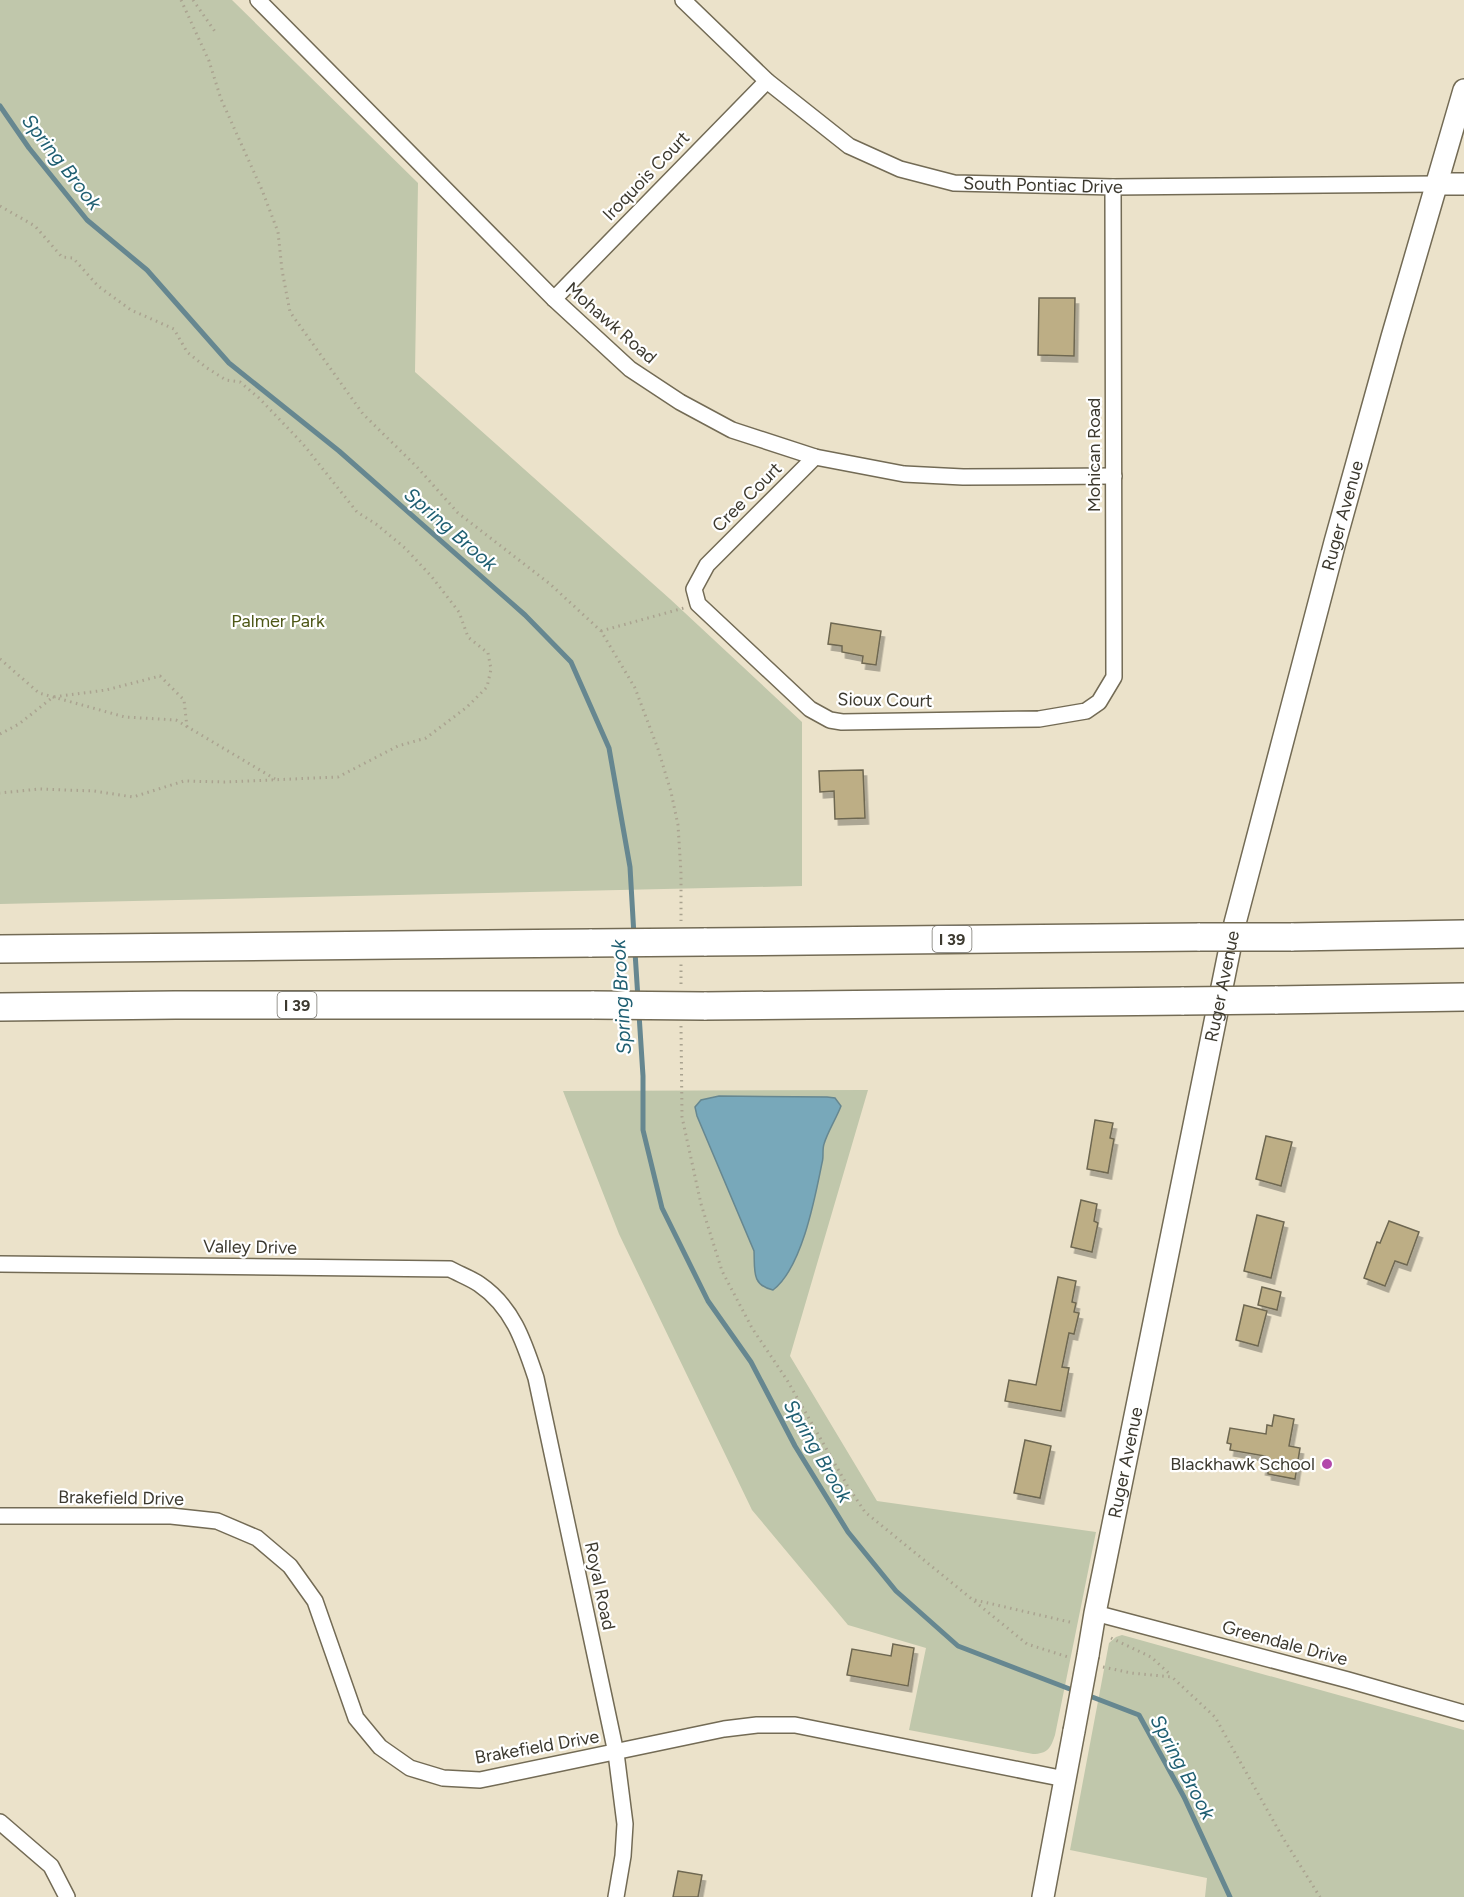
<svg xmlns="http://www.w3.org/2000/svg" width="1464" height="1897" font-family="Figtree,sans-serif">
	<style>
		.green { fill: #c0c7ab }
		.water { fill: #78a8ba; stroke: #668790; stroke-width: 1.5 }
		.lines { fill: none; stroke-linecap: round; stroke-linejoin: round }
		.stream { stroke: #668790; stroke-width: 5 }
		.building { fill: #bdae85; stroke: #6e6751; stroke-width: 1.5; filter: url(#shadow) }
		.street-casing { stroke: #736b55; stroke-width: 18 }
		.secondary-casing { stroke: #736b55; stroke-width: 24 }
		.highway-casing { stroke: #736b55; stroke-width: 30 }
		.path { stroke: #aaa390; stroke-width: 3; stroke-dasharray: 1.5 4.5; stroke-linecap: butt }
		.street { stroke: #fff; stroke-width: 15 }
		.secondary { stroke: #fff; stroke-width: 21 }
		.highway { stroke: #fff; stroke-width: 27 }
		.secondary-bridge-casing { stroke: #736b55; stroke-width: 24; stroke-linecap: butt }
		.highway-bridge-casing { stroke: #736b55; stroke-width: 30; stroke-linecap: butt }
		.secondary-bridge { stroke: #fff; stroke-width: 21 }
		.highway-bridge { stroke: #fff; stroke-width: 27 }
		.poi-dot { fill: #b248aa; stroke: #fff; stroke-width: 2 }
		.labels { text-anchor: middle; stroke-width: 4.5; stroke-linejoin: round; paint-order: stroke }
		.shield { fill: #fff; stroke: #76746d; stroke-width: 1.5 }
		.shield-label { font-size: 16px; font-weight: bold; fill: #3c392f }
		.street-label { font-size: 18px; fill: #3c392f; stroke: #fff }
		.park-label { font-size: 18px; fill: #4e5818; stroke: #fff }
		.poi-label { font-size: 18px; fill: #3c392f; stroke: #fff; text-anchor: end }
		.water-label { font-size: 20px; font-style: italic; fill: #1f5f72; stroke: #fff }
	</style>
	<defs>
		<filter id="shadow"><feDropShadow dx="3.5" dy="6" stdDeviation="0" flood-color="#0004"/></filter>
	</defs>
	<rect width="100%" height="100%" fill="#ebe2ca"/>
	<!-- green -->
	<g class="green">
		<path d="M0,0H232L418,183L415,372L670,599L802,722V886L0,904Z"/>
		<path d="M868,1090L790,1356L877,1501L1096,1532L1055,1735C1051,1748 1047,1754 1033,1754L909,1730L926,1648L848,1625L752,1510L619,1234L563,1091Z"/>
		<path d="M1122,1635L1464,1730V1897H1205L1207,1878L1070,1850L1109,1643L1116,1637Z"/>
	</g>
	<!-- water -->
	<path class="water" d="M719,1096L827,1097L835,1098L841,1106C836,1119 828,1131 824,1144C822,1150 824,1157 822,1163C815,1198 802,1268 773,1290C751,1285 755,1270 754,1251L697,1116L695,1107L701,1100Z"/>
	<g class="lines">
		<!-- stream -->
		<g class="stream">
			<path d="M0,106L29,148L87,220L147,270L229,363L339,451L525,615L571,662L609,748L630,867L634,936"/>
			<path d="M635,952L638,999"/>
			<path d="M639,1014L643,1076V1130L662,1208L708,1301L751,1362L795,1446L848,1532L896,1591L958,1646L1075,1691"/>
			<path d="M1087,1695L1139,1715L1184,1797L1230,1897"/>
		</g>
	</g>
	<!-- building -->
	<g class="building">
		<path d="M1039,298H1075L1074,356L1038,355Z"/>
		<path d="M831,623L881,631L876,665L862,663L863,656L842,652V646L828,644Z"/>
		<path d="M863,770L865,818L835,819L834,791L820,792L819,771Z"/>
		<path d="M1095,1120L1113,1123L1110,1138L1114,1139L1108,1173L1087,1169Z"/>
		<path d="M1266,1136L1292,1142L1281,1186L1256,1179Z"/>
		<path d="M1081,1200L1097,1204L1094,1221L1098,1223L1092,1252L1071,1247Z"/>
		<path d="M1257,1215L1284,1222L1271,1278L1244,1271Z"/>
		<path d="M1389,1221L1419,1232L1407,1265L1395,1261L1385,1286L1364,1278L1377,1242L1380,1243Z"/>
		<path d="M1058,1277L1076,1281L1072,1302L1076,1303L1074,1312L1079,1313L1074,1334L1069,1333L1062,1367L1069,1368L1061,1411L1005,1401L1009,1380L1036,1385Z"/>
		<path d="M1262,1287L1281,1292L1277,1310L1258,1305Z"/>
		<path d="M1244,1305L1267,1311L1258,1346L1236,1340Z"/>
		<path d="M1274,1415L1294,1419L1289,1446L1300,1448L1295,1479L1268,1474V1470L1262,1469L1265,1456L1230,1450L1231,1444L1227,1443L1230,1428L1266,1434L1267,1425L1272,1426Z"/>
		<path d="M1025,1440L1051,1446L1040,1498L1014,1493Z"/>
		<path d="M893,1644L914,1648L908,1686L847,1675L852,1649L891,1656Z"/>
		<path d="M678,1871L702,1875L698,1897H673Z"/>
	</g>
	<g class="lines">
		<defs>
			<g id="street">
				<path d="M258,0L554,299L630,369L680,402L732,430L815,457L904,474L963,477L1114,476"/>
				<path id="s1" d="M683,0L767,81L849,146L900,169L954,183L1113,187L1436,184"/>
				<path d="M554,299L767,81"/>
				<path d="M815,457L707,565L694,589L698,604L810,709L830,720L842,722L1039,719L1086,711L1099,702L1114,677L1113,187"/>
				<path d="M0,1264L450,1269C459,1274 470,1278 479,1284C513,1307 524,1342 536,1378L616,1753L625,1824L623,1856L616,1897"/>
				<path d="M0,1516H171L217,1521L257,1538L290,1566L315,1601L356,1718L380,1747L410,1768L443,1778L480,1780L724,1729L757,1725H795L1065,1779"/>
				<path d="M1095,1613L1348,1680L1464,1713"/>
				<path d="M0,1822L51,1866L67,1897"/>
			</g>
			<g id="secondary">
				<path d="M1436,184H1464"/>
				<path id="s2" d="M1088,1655L1095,1613L1235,923L1335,542L1392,337L1464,90"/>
				<path d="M1043,1897L1074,1731"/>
			</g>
			<g id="highway">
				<path d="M1291,937L1464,934"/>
				<path d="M704,942L1200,937"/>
				<path d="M0,949L592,943"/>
				<path d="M1275,1000L1464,997"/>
				<path d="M704,1006L1184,1001"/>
				<path d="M0,1007L175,1005H594"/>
			</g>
		</defs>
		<!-- street casing -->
		<use href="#street" class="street-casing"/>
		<!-- secondary casing -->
		<use href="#secondary" class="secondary-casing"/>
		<!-- highway casing -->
		<use href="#highway" class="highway-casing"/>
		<!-- path -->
		<g class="path">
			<path d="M181,0L209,61L221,99L262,190L278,232L282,270L290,312L363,414L417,467L458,513L550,584L601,631L635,688L658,749L671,792L678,825L681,873V921"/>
			<path d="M193,0L216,33"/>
			<path d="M0,206L35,226L62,257L73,258L98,286L131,310L174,329L187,352L207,368L226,380L240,382L259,398L303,444L357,512L376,524L405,548L432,577L459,612L468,637L488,653L491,669L487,687L467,707L426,738L398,746L338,777L225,782L184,781L133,797L94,791L39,789L0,793"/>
			<path d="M601,631L684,608"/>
			<path d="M0,659L39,693L125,717L176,720L275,779"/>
			<path d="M0,734L19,724L53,697L106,690L160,676L184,700L187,727"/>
			<path d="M681,984V963"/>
			<path d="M681,1026L682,1117L701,1204L722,1271L752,1328L787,1380L847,1485L865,1512L1027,1644L1068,1657"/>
			<path d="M975,1600L1074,1623"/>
			<path d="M1111,1638L1151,1657L1171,1675"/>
			<path d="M1103,1667L1131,1673L1172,1677L1215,1717L1283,1838L1320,1897"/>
		</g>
		<!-- street -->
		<use href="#street" class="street"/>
		<!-- secondary -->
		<use href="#secondary" class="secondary"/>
		<!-- highway -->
		<use href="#highway" class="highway"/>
		<defs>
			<path id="secondary-bridge" d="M1074,1731L1088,1655"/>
			<g id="highway-bridge">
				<path d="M1200,937H1291"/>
				<path d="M592,943L704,942"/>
				<path d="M1184,1001L1275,1000"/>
				<path d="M594,1005L704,1006"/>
			</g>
		</defs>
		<!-- secondary-bridge casing -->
		<use href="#secondary-bridge" class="secondary-bridge-casing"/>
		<!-- highway-bridge casing -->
		<use href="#highway-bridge" class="highway-bridge-casing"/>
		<!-- secondary-bridge -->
		<use href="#secondary-bridge" class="secondary-bridge"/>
		<!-- highway-bridge -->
		<use href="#highway-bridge" class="highway-bridge"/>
	</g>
	<!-- markers -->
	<circle class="poi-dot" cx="1327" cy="1464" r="6"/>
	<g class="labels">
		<!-- shield labels -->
		<g class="shield">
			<rect x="932.5" y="926" width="39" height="26" rx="4.5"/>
			<rect x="277.5" y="992" width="39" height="26" rx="4.5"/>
		</g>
		<g class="shield-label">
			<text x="952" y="945">I 39</text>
			<text x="297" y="1011">I 39</text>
		</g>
		<!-- street labels -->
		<g class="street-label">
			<text transform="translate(646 176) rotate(-46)" y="6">Iroquois Court</text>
			<text dy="6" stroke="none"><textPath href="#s1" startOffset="422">South Pontiac Drive</textPath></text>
			<text transform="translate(611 323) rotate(41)" y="6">Mohawk Road</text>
			<text transform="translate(1094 455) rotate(-90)" y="6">Mohican Road</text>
			<text transform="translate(747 497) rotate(-45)" y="6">Cree Court</text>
			<text dy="6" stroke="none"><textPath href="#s2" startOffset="1168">Ruger Avenue</textPath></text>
			<text transform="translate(885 700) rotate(1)" y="6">Sioux Court</text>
			<text dy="6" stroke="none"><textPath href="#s2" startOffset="682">Ruger Avenue</textPath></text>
			<text transform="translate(250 1247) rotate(1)" y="6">Valley Drive</text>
			<text dy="6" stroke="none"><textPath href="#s2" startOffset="196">Ruger Avenue</textPath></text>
			<text transform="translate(121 1498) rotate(1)" y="6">Brakefield Drive</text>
			<text transform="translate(600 1586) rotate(78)" y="6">Royal Road</text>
			<text transform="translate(1285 1643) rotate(15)" y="6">Greendale Drive</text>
			<text transform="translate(537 1747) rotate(-10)" y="6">Brakefield Drive</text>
		</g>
		<!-- park labels -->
		<g class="park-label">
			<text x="278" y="627">Palmer Park</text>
		</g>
		<!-- poi labels -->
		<g class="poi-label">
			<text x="1315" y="1470">Blackhawk School</text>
		</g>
		<!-- water labels -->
		<g class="water-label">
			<text transform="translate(62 162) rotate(52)" y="7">Spring Brook</text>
			<text transform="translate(451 529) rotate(41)" y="7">Spring Brook</text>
			<text transform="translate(621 997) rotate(-93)" y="7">Spring Brook</text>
			<text transform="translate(818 1451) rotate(60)" y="7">Spring Brook</text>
			<text transform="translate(1183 1767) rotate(62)" y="7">Spring Brook</text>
		</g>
	</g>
</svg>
